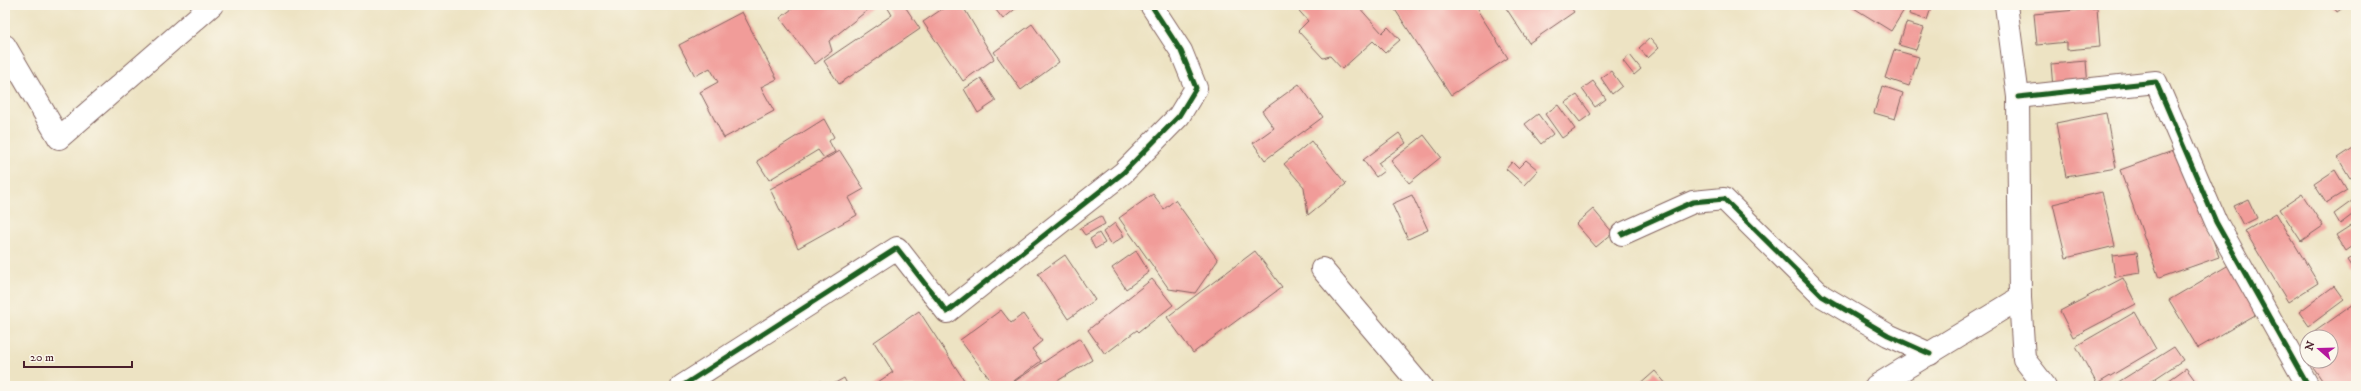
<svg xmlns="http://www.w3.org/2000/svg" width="2361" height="391" font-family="'IM FELL DW Pica',serif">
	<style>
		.building { fill: #f19c99 }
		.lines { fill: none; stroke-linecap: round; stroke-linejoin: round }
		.minor-casing { stroke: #836460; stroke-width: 24 }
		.minor { stroke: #fff; stroke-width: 22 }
		.cycleway-casing { stroke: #fbf7ec; stroke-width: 8 }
		.cycleway { stroke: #1b5e20; stroke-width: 5 }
	</style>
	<rect width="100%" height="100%" fill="#fbf7ec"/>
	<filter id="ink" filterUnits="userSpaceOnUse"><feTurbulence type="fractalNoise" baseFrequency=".025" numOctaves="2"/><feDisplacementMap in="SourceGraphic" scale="8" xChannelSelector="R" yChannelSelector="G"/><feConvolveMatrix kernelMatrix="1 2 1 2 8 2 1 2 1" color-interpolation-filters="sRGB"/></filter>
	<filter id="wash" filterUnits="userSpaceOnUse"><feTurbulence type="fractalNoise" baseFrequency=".012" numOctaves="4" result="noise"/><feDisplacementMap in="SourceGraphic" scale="16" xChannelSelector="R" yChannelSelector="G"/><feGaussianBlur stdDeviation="0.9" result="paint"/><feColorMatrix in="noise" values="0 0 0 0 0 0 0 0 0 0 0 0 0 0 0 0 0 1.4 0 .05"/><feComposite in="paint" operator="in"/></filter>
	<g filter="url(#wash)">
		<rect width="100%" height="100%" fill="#ede3c3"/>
		<g id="blocks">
			<!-- building -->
			<g class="building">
				<path d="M789,5H874L829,41L832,51L815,64L780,18L792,9Z"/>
				<path d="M886,5H904L920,29L839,84L824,61L892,15Z"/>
				<path d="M948,5H962L994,59L963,81L923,22Z"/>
				<path d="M992,5H1020L1003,19Z"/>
				<path d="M1294,5H1357L1382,33L1388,27L1400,40L1385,53L1373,41L1342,69L1330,56L1323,58L1298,31L1308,21Z"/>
				<path d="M1392,5H1474L1508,58L1451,95Z"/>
				<path d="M1504,5H1569L1574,12L1529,43Z"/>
				<path d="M1849,5H1907L1891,31Z"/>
				<path d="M1912,5H1932L1927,20L1909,14Z"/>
				<path d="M2332,5H2347L2337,12Z"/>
				<path d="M2097,8L2100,47L2067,50V42L2037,45L2034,14Z"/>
				<path d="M742,12L777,79L761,87L774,111L724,138L700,92L718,82L710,68L695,76L679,45Z"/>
				<path d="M1906,23L1924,28L1916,50L1899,45Z"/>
				<path d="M1032,24L1059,62L1021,90L994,52Z"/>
				<path d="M1650,38L1659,48L1648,58L1639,48Z"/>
				<path d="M1894,50L1919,57L1909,86L1885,78Z"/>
				<path d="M1630,55L1641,69L1634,75L1623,61Z"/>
				<path d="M2086,61L2088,86L2053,88L2051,64Z"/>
				<path d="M1611,71L1622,86L1612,94L1601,78Z"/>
				<path d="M981,78L996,101L978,113L964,89Z"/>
				<path d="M1593,81L1606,99L1595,107L1582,89Z"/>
				<path d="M1299,84L1323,117L1265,160L1253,143L1274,128L1262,111Z"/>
				<path d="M1882,86L1903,93L1895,119L1874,113Z"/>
				<path d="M1577,95L1591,114L1580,122L1565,103Z"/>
				<path d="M1558,105L1575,129L1562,138L1545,114Z"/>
				<path d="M2106,113L2116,168L2066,177L2056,123Z"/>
				<path d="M1538,114L1553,134L1541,144L1525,124Z"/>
				<path d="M824,119L834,137L829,141L835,152L824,158L818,150L769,180L757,161Z"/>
				<path d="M1399,133L1406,143L1378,163L1384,171L1376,177L1363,160Z"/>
				<path d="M1424,135L1441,157L1409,183L1391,161Z"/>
				<path d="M1311,141L1346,184L1308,215L1304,187L1284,164Z"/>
				<path d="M2356,146V175L2350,178L2338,158Z"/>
				<path d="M2181,148L2219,257L2159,278L2120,170Z"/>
				<path d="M840,151L864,189L848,198L857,215L798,248L770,189Z"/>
				<path d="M1526,160L1538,170L1524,185L1506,169L1512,162L1518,168Z"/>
				<path d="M2335,170L2347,190L2326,203L2314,184Z"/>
				<path d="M2102,192L2115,246L2066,258L2053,204Z"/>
				<path d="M1153,194L1164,209L1175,200L1218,260L1195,293L1169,289L1119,218Z"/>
				<path d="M2302,194L2323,226L2301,241L2280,209Z"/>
				<path d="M1412,195L1428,230L1408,239L1392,204Z"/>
				<path d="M2356,198V212L2340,224L2334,214Z"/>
				<path d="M2248,199L2257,218L2243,225L2233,206Z"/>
				<path d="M1593,209L1613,233L1596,247L1576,224Z"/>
				<path d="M2276,213L2318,283L2288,302L2245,231Z"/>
				<path d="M1101,216L1105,224L1085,235L1080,228Z"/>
				<path d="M2356,222V244L2346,251L2336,235Z"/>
				<path d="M1115,223L1124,236L1111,245L1103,232Z"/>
				<path d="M1099,233L1105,243L1095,249L1090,239Z"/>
				<path d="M1136,251L1149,272L1126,289L1112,268Z"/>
				<path d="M1255,251L1282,287L1193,353L1167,317Z"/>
				<path d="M2137,252L2140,273L2115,277L2112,255Z"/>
				<path d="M1065,255L1095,300L1068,319L1038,274Z"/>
				<path d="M2356,255V272L2348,260Z"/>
				<path d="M2234,262L2262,311L2198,348L2169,300Z"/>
				<path d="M2123,278L2136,304L2073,337L2060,311Z"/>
				<path d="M1152,279L1173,305L1139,332L1137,330L1105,354L1088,330Z"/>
				<path d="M2334,286L2344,300L2309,326L2299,312Z"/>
				<path d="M2354,304L2356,307V386H2326L2309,361H2331V337L2310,335Z"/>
				<path d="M1001,310L1011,323L1023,314L1042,341L1032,349L1041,361L1007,386H995L960,340Z"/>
				<path d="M919,311L968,386H872L893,372L874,342Z"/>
				<path d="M2135,312L2156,349L2097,384L2076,346Z"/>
				<path d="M1080,338L1092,360L1049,386H1018L1015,381Z"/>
				<path d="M2174,347L2183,360L2144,386H2112Z"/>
				<path d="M2186,368L2199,386H2161Z"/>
				<path d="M1655,371L1668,386H1638Z"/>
				<path d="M844,378L848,386H830Z"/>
				<path d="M821,381L824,386H812Z"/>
			</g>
		</g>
	</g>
	<g filter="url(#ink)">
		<use href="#blocks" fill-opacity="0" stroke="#836460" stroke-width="1"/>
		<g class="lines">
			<defs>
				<g id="minor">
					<path d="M2006,5L2018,97L2020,298L2024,359L2045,386"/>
					<path d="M5,46L59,138L212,5"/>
					<path d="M2018,97L2156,82L2216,222L2308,386"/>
					<path d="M1622,234L1693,202L1724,199L1822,296L1888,335L1930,354"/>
					<path d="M1322,269L1421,386"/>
					<path d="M682,386L897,248L947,312L1123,173L1179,116L1196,88L1181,51L1151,5"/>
					<path d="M1876,386L2020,298"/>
				</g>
			</defs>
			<!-- minor casing -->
			<use href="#minor" class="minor-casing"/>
			<!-- minor -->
			<use href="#minor" class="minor"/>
			<defs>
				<g id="cycleway">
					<path d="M2018,97L2156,82L2216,222L2308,386"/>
					<path d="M1622,234L1693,202L1724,199L1822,296L1888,335L1930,354"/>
					<path d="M682,386L897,248L947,312L1123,173L1179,116L1196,88L1181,51L1151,5"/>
				</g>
			</defs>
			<!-- cycleway casing -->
			<use href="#cycleway" class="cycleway-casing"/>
			<!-- cycleway -->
			<use href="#cycleway" class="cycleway"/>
		</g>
	</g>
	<!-- margin -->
	<rect width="2361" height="391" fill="none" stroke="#fbf7ec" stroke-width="20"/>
	<!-- north arrow -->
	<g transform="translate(2319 349) rotate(290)"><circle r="19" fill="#fbf7ec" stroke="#b4a19f"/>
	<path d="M0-3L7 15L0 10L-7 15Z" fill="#b5179e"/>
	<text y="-6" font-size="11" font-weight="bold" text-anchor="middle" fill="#4a1f2b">N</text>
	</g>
	<!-- scale -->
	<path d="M24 361v6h108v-6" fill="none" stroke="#4a1f2b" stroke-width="2"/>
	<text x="30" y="361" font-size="12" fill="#4a1f2b" stroke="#fbf7ec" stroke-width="3" paint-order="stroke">20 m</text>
</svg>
